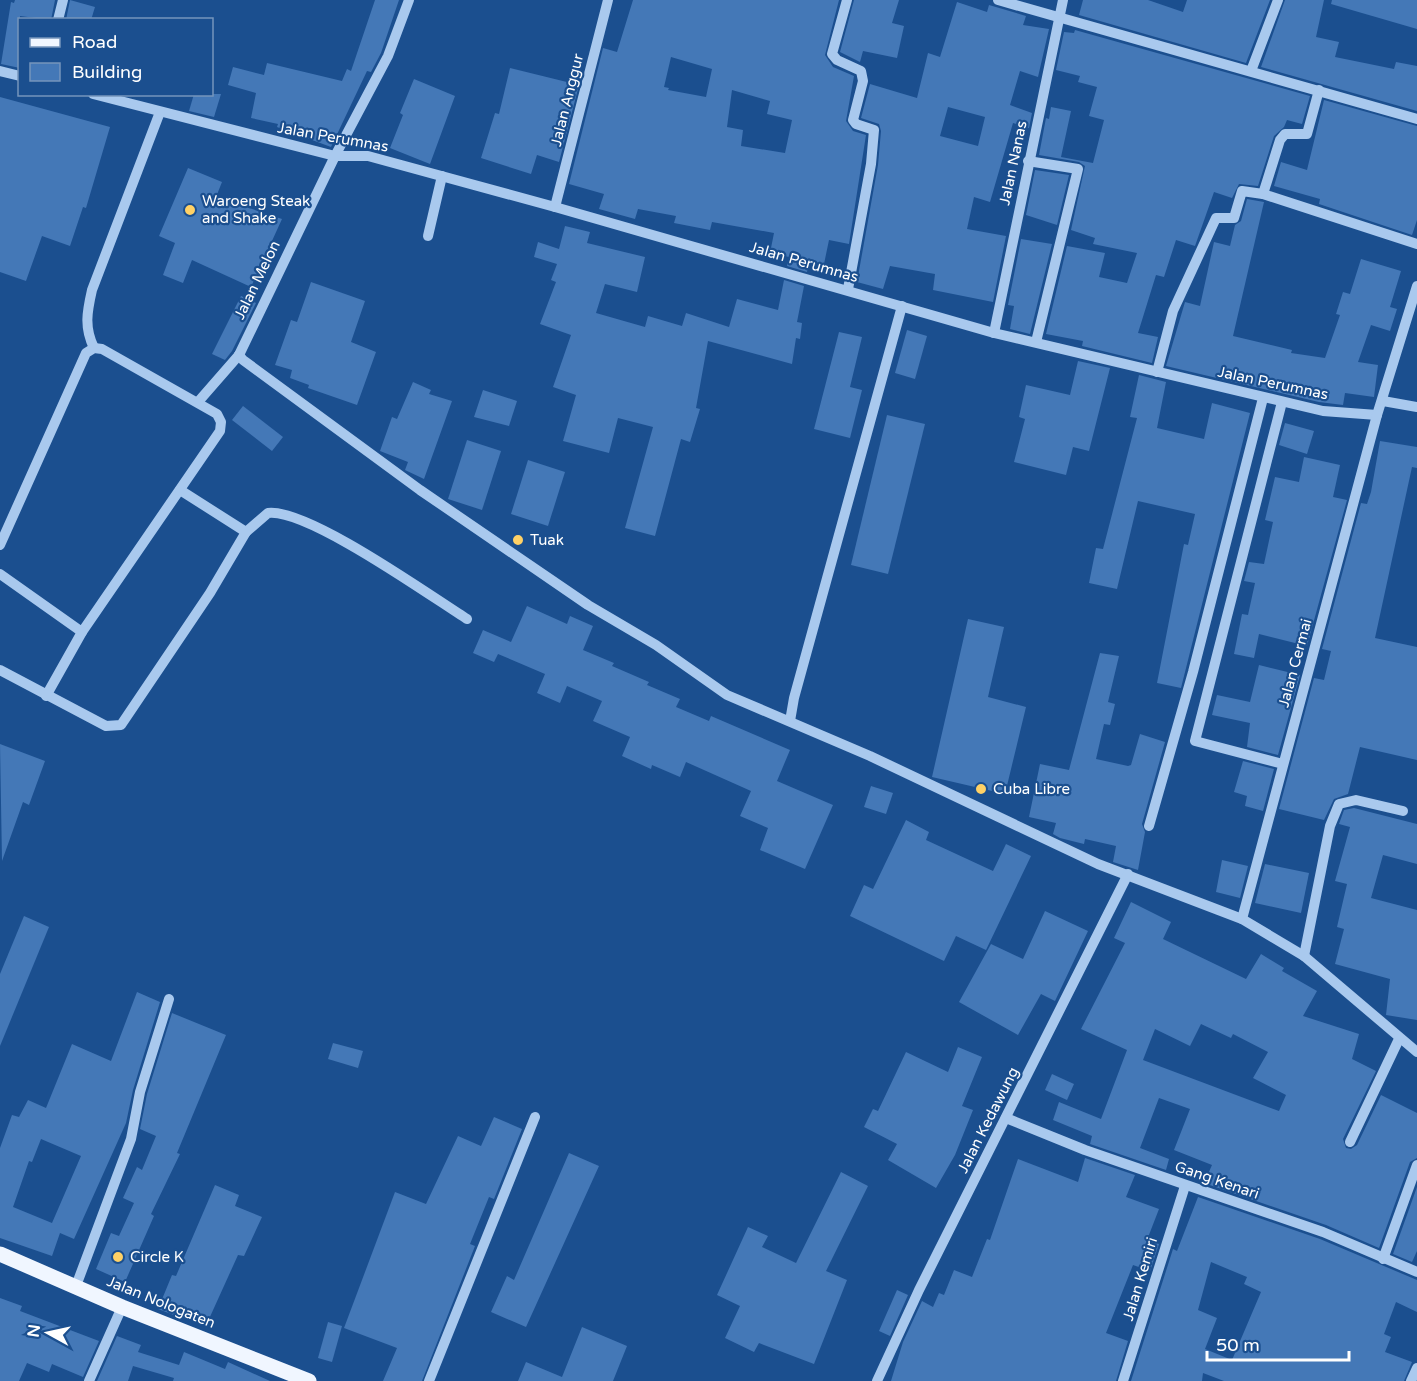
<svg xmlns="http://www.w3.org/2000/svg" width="1417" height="1381" font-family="'Varela Round',sans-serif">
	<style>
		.building { fill: #4478b7; fill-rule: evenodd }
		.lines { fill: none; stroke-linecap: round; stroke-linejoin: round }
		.minor { stroke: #a9c9ee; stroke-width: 10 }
		.major { stroke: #f0f6ff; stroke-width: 15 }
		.poi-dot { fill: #ffd166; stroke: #1b4f8f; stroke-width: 2 }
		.labels { text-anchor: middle; stroke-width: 4.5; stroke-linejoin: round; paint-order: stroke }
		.street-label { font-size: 15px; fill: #fff; stroke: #1b4f8f }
		.poi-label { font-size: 15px; fill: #fff; stroke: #1b4f8f; text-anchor: start }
	</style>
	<rect width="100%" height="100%" fill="#1b4f8f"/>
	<!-- building -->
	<g class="building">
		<path d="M15,0H55L51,20L20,16V68L1,64L11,2L14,3Z"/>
		<path d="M70,0L95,7L91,20H66Z"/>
		<path d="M375,0H399L381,53L371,72L367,71L331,147L277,127L278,124L251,118L256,93L228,85L233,67L264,75L267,63L342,81L347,69L351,71Z"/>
		<path d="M633,0H839L825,55L833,67L854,76L846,121L853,131L866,135L849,244L829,240L824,264L809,261L807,272L787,266L789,257L770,253L774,233L712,222L710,230L674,223L676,216L638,209L635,219L599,209L604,194L569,184L603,48L617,52ZM671,57L712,69L706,97L668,90L669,88L664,87ZM732,90L770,101L767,114L792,120L785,153L741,146L743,130L727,127Z"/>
		<path d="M854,0H899L892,23L904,26L897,58L863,51L860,62L840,52Z"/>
		<path d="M1083,0H1148L1183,12L1187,0H1270L1246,63L1079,15Z"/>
		<path d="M1285,0H1324L1316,37L1339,42L1335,57L1394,69L1396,62L1417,66V111L1261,67Z"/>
		<path d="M1332,0H1417V29L1331,4Z"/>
		<path d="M957,2L987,12L989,5L1026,16L1023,25L1049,29L1038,77L1020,71L1010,105L1032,113L1029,128L1013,123L990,202L974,197L967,229L1006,236L993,302L933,290L935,274L890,266L883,289L857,282L878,165L881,131L879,124L861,118L870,84L917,98L928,53L940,57ZM948,107L985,117L978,146L940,136Z"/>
		<path d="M1075,30L1310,96L1302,124L1287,120L1284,127L1274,136L1258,186L1239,184L1232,198L1214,192L1195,246L1176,240L1164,277L1156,275L1138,333L1158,337L1152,363L1082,346L1083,341L1046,334L1067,246L1105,253L1099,277L1127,283L1137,253L1093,244L1095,238L1071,230L1085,166L1079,162L1039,155L1046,118L1049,119L1051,107L1071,111L1061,157L1093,163L1104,120L1089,116L1097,87L1078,82L1080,76L1056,70L1064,32L1074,33Z"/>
		<path d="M510,68L579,85L559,162L537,155L531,174L481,158L495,113L499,114Z"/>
		<path d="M414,79L455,96L430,164L390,148L403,115L400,113Z"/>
		<path d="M194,94H221L214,117L189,111Z"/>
		<path d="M0,97L110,127L86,208L83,207L70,246L42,236L26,281L0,272Z"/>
		<path d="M1324,100L1417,126V220L1412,235L1319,204L1320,199L1274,186L1281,162L1307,170Z"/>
		<path d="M188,168L222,182L216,197L282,219L251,287L192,260L183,283L163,275L175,243L159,236Z"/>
		<path d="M1035,170L1069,175L1057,225L1026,215Z"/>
		<path d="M1247,199L1264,202L1233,336L1292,350L1291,353L1325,358L1340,315L1336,314L1343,292L1350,294L1361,259L1401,271L1390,307L1397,309L1390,331L1371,325L1358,362L1378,365L1374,397L1345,393L1343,405L1319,402L1166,366L1185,302L1200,306L1214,242L1230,246L1235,225L1241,221Z"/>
		<path d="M565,226L590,232L587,243L645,257L637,292L605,284L596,313L645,327L648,316L682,326L686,313L729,327L737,299L778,310L784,280L804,286L797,322L802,323L800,339L796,338L792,364L708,341L696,408L700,409L690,442L681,439L655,536L625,528L653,427L618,418L609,453L563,441L576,395L553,387L571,335L540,324L556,282L551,280L557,264L534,257L538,242L559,249Z"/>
		<path d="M1021,239L1052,244L1030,334L1010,329L1014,306L1008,305Z"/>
		<path d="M311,282L365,301L351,342L376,352L357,405L308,388L309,385L290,378L292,370L275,365L291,320L297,322Z"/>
		<path d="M241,296L256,303L232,351L225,360L212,354Z"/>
		<path d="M907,330L927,336L915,379L895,373Z"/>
		<path d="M839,332L862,337L850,387L862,390L850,438L814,429Z"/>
		<path d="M1078,361L1110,368L1089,451L1073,447L1066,475L1014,462L1025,419L1019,417L1026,385L1070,395Z"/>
		<path d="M1139,375L1166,382L1157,428L1204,439L1212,403L1250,413L1181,688L1157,683L1184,544L1188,545L1195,514L1138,501L1117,589L1089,583L1096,548L1103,549L1137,418L1130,417Z"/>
		<path d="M413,382L431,390L429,394L452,401L424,479L405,470L408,462L380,451L392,417L397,419Z"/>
		<path d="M483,390L517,401L509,426L474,417Z"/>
		<path d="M243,406L283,437L272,451L232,420Z"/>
		<path d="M887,415L925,424L888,574L851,565Z"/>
		<path d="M1285,423L1314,431L1307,454L1279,445Z"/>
		<path d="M467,440L501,451L482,510L448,499Z"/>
		<path d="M1380,441L1417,447V468L1412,467L1375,638L1417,647V760L1360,747L1348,794L1334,799L1324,820L1279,809L1314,678L1324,680L1331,651L1322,649L1361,503L1367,504L1371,492Z"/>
		<path d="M1304,457L1340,465L1333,497L1347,500L1307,646L1259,634L1254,658L1234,654L1242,614L1248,615L1255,583L1244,581L1249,562L1264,564L1273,522L1265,520L1275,477L1299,482Z"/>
		<path d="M528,460L565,472L548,526L511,514Z"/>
		<path d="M527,606L567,624L570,616L593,626L583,650L614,663L612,666L649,682L647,685L680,699L676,707L709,721L711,716L790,750L777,781L833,805L805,869L760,850L768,828L740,816L751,791L686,762L680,777L652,765L651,769L622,756L630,737L593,721L602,701L567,686L560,703L537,693L545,674L498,654L494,662L473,653L483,630L511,642Z"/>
		<path d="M968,619L1004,627L988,697L1026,707L1005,794L932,777Z"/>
		<path d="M1100,653L1119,656L1108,702L1115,704L1110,725L1104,724L1096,759L1128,766L1131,765L1140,734L1165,742L1142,824L1145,832L1138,870L1113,862L1116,846L1085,839L1084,844L1060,838L1053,834L1056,823L1029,817L1040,764L1069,770Z"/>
		<path d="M1259,665L1300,675L1278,755L1247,747L1250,723L1212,715L1217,695L1250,702Z"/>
		<path d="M0,744L45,761L29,805L23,802L2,861Z"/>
		<path d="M1243,761L1274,769L1263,811L1245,806L1247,796L1234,792Z"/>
		<path d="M871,786L893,793L886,814L864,807Z"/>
		<path d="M1354,808L1417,824V864L1383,855L1371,898L1417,910V1020L1386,1015L1390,979L1335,964L1344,929L1337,927L1347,884L1335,881L1350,827L1339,824L1344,810Z"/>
		<path d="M906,820L929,832L926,840L993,871L1006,844L1031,856L986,950L956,936L944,961L850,916L864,885L873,889Z"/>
		<path d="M1222,860L1248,866L1240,898L1216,892Z"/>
		<path d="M1265,864L1309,873L1301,913L1255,903Z"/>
		<path d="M1131,902L1171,922L1163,939L1246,979L1261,954L1284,968L1282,971L1317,991L1303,1016L1359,1034L1352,1059L1376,1071L1343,1139L1346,1148L1351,1149L1357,1145L1381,1095L1417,1113V1158L1410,1162L1379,1248L1326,1225L1204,1183L1212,1165L1174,1150L1190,1109L1159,1098L1140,1148L1169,1159L1166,1170L1090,1144L1092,1136L1053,1120L1059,1102L1101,1119L1127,1050L1081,1029L1125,943L1114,938ZM1201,1024L1231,1038L1233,1034L1268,1052L1253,1078L1286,1095L1279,1111L1143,1060L1155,1029L1190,1046Z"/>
		<path d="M1045,911L1088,931L1055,1001L1041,994L1018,1035L959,1002L991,944L1023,959Z"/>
		<path d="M24,916L49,927L0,1046V974Z"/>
		<path d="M137,992L160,1002L133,1090L126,1123L74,1239L60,1233L52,1256L0,1238V1148L12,1115L19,1117L28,1100L46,1108L72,1044L111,1061ZM41,1139L81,1156L52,1223L13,1207L29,1161L32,1162Z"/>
		<path d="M172,1013L226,1035L177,1153L180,1154L151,1214L154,1216L125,1282L96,1269L111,1233L119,1236L134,1203L123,1198L137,1167L142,1170L156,1136L140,1129L147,1094Z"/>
		<path d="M333,1043L363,1051L358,1068L328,1059Z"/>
		<path d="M958,1047L982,1057L962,1106L973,1110L955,1155L936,1188L888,1160L897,1144L864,1127L873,1109L878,1111L906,1052L948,1072Z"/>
		<path d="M1052,1074L1074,1084L1067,1100L1045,1090Z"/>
		<path d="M494,1117L522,1129L494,1199L489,1197L470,1244L475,1246L422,1381H383L397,1348L344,1328L395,1192L426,1204L458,1136L481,1146Z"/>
		<path d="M569,1153L599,1166L526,1327L491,1312L507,1276L514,1280Z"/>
		<path d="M1085,1158L1135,1175L1126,1197L1159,1209L1147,1240L1159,1244L1150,1271L1133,1265L1106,1333L1128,1341L1116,1381H891L903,1342L922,1301L933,1307L939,1293L944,1295L954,1270L972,1277L987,1239L990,1240L1018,1159L1078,1182Z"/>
		<path d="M841,1172L868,1186L826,1271L847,1280L814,1364L759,1343L754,1352L725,1338L740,1306L717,1295L748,1227L768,1236L762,1247L796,1263Z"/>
		<path d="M215,1185L239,1195L235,1206L262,1217L244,1256L238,1255L209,1319L183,1307L179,1317L158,1309L172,1275L176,1276Z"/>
		<path d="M1417,1187V1251L1412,1262L1393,1254Z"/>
		<path d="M1198,1197L1320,1239L1417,1280V1312L1396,1302L1384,1334L1391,1337L1385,1352L1412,1362L1404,1381H1224L1203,1373L1202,1381H1131L1173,1249L1177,1251ZM1211,1262L1247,1277L1244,1284L1261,1292L1232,1360L1205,1349L1217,1318L1198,1310Z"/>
		<path d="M897,1290L908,1295L890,1336L879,1331Z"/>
		<path d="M0,1298L22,1306L20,1311L99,1341L83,1377L52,1364L49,1372L27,1363L19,1381H0Z"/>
		<path d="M328,1322L342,1326L332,1362L318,1358Z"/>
		<path d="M582,1327L627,1346L613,1381H518L526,1362L562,1377Z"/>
		<path d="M117,1336L141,1345L138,1352L179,1365L184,1352L225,1369L228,1362L270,1381H173L174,1378L133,1366L128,1381H97Z"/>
	</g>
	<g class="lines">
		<!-- minor -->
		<g class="minor">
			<path d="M847,0L832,54L837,60L861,71L863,81L853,120L856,124L874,130L871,164L848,289"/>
			<path d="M998,0L1417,119"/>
			<path d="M58,20L63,0"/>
			<path d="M0,71L20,76"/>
			<path d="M1251,71L1278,0"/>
			<path d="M93,94L335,156H368L555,207L994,333L1323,411L1377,415L1417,286"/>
			<path d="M1028,161L1078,169L1036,342"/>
			<path d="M1263,194L1280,140L1285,134H1307L1319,90"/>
			<path d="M555,207L608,0"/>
			<path d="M428,236L442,176"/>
			<path d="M994,333L1063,0"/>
			<path d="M94,348C84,327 87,312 92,290L160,112"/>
			<path d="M239,355L243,360L420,490L588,605L656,645L727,695L870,756L1098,864L1242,919L1304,956L1417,1052"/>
			<path d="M239,355L335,156L388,56L409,0"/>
			<path d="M1157,372L1173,311L1216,218H1234L1242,191L1263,194L1417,244"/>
			<path d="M1383,401L1417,407"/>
			<path d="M198,402L239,355"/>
			<path d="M1282,402L1195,741L1283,764"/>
			<path d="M246,532L268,513C307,508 429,595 467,619"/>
			<path d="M0,545L86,353L94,348L102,349L217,414L221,422L220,431L82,632L0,574"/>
			<path d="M0,670L106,726L121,725L210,593L246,532L180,490"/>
			<path d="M46,696L82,632"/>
			<path d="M790,721L794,698L902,306"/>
			<path d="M1149,826L1193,672L1263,398"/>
			<path d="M1242,919L1377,415"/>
			<path d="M1304,956L1330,826L1339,804L1356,800L1403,811"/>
			<path d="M1006,1118L1085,1150L1323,1232L1417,1272"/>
			<path d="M1350,1142L1399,1039"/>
			<path d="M1383,1259L1417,1165"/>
			<path d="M76,1286L131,1139L140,1092L169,999"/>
			<path d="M89,1381L122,1307"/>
			<path d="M429,1381L535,1117"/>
			<path d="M877,1381L919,1290L1128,874"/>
			<path d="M1123,1381L1185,1186"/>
			<path d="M1411,1381L1417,1368"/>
		</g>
		<!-- major -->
		<path class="major" d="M0,1254L122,1307L309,1381"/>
	</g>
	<!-- markers -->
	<g class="poi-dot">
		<circle cx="190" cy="210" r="6"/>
		<circle cx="518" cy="540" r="6"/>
		<circle cx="981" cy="789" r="6"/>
		<circle cx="118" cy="1257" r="6"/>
	</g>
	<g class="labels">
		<!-- street labels -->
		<g class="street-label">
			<text transform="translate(567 100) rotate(-76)" y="5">Jalan Anggur</text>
			<text transform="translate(333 137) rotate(10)" y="5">Jalan Perumnas</text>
			<text transform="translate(1013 163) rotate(-78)" y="5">Jalan Nanas</text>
			<text transform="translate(804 262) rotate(16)" y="5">Jalan Perumnas</text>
			<text transform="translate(257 280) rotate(-64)" y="5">Jalan Melon</text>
			<text transform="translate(1273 383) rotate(12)" y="5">Jalan Perumnas</text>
			<text transform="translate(1295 663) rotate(-75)" y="5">Jalan Cermai</text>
			<text transform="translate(988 1120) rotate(-63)" y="5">Jalan Kedawung</text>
			<text transform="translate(1217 1180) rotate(19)" y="5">Gang Kenari</text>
			<text transform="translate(1140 1279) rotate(-73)" y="5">Jalan Kemiri</text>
			<text transform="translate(161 1302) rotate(22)" y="5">Jalan Nologaten</text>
		</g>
		<!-- poi labels -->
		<g class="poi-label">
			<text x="202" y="206">Waroeng Steak<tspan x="202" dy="17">and Shake</tspan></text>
			<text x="530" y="545">Tuak</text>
			<text x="993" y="794">Cuba Libre</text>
			<text x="130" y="1262">Circle K</text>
		</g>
	</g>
	<!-- legend -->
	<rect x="18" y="18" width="195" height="78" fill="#1b4f8f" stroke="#7695bc" stroke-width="1.5"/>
	<rect x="30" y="38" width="30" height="9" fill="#f0f6ff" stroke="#7695bc" stroke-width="1.5"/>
	<text x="72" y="48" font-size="18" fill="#ffffff">Road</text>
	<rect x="30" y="63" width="30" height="18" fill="#4478b7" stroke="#7695bc" stroke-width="1.5"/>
	<text x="72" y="78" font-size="18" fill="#ffffff">Building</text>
	<!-- north arrow -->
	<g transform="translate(48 1333) rotate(278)" stroke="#1b4f8f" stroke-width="4.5" paint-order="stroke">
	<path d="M0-4.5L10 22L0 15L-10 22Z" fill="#ffffff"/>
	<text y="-9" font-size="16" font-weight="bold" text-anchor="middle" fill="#ffffff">N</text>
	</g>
	<!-- scale -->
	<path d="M1207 1351v9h142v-9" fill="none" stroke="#ffffff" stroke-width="3"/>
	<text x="1216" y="1351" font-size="18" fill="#ffffff" stroke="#1b4f8f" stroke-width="4.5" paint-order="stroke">50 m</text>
</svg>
